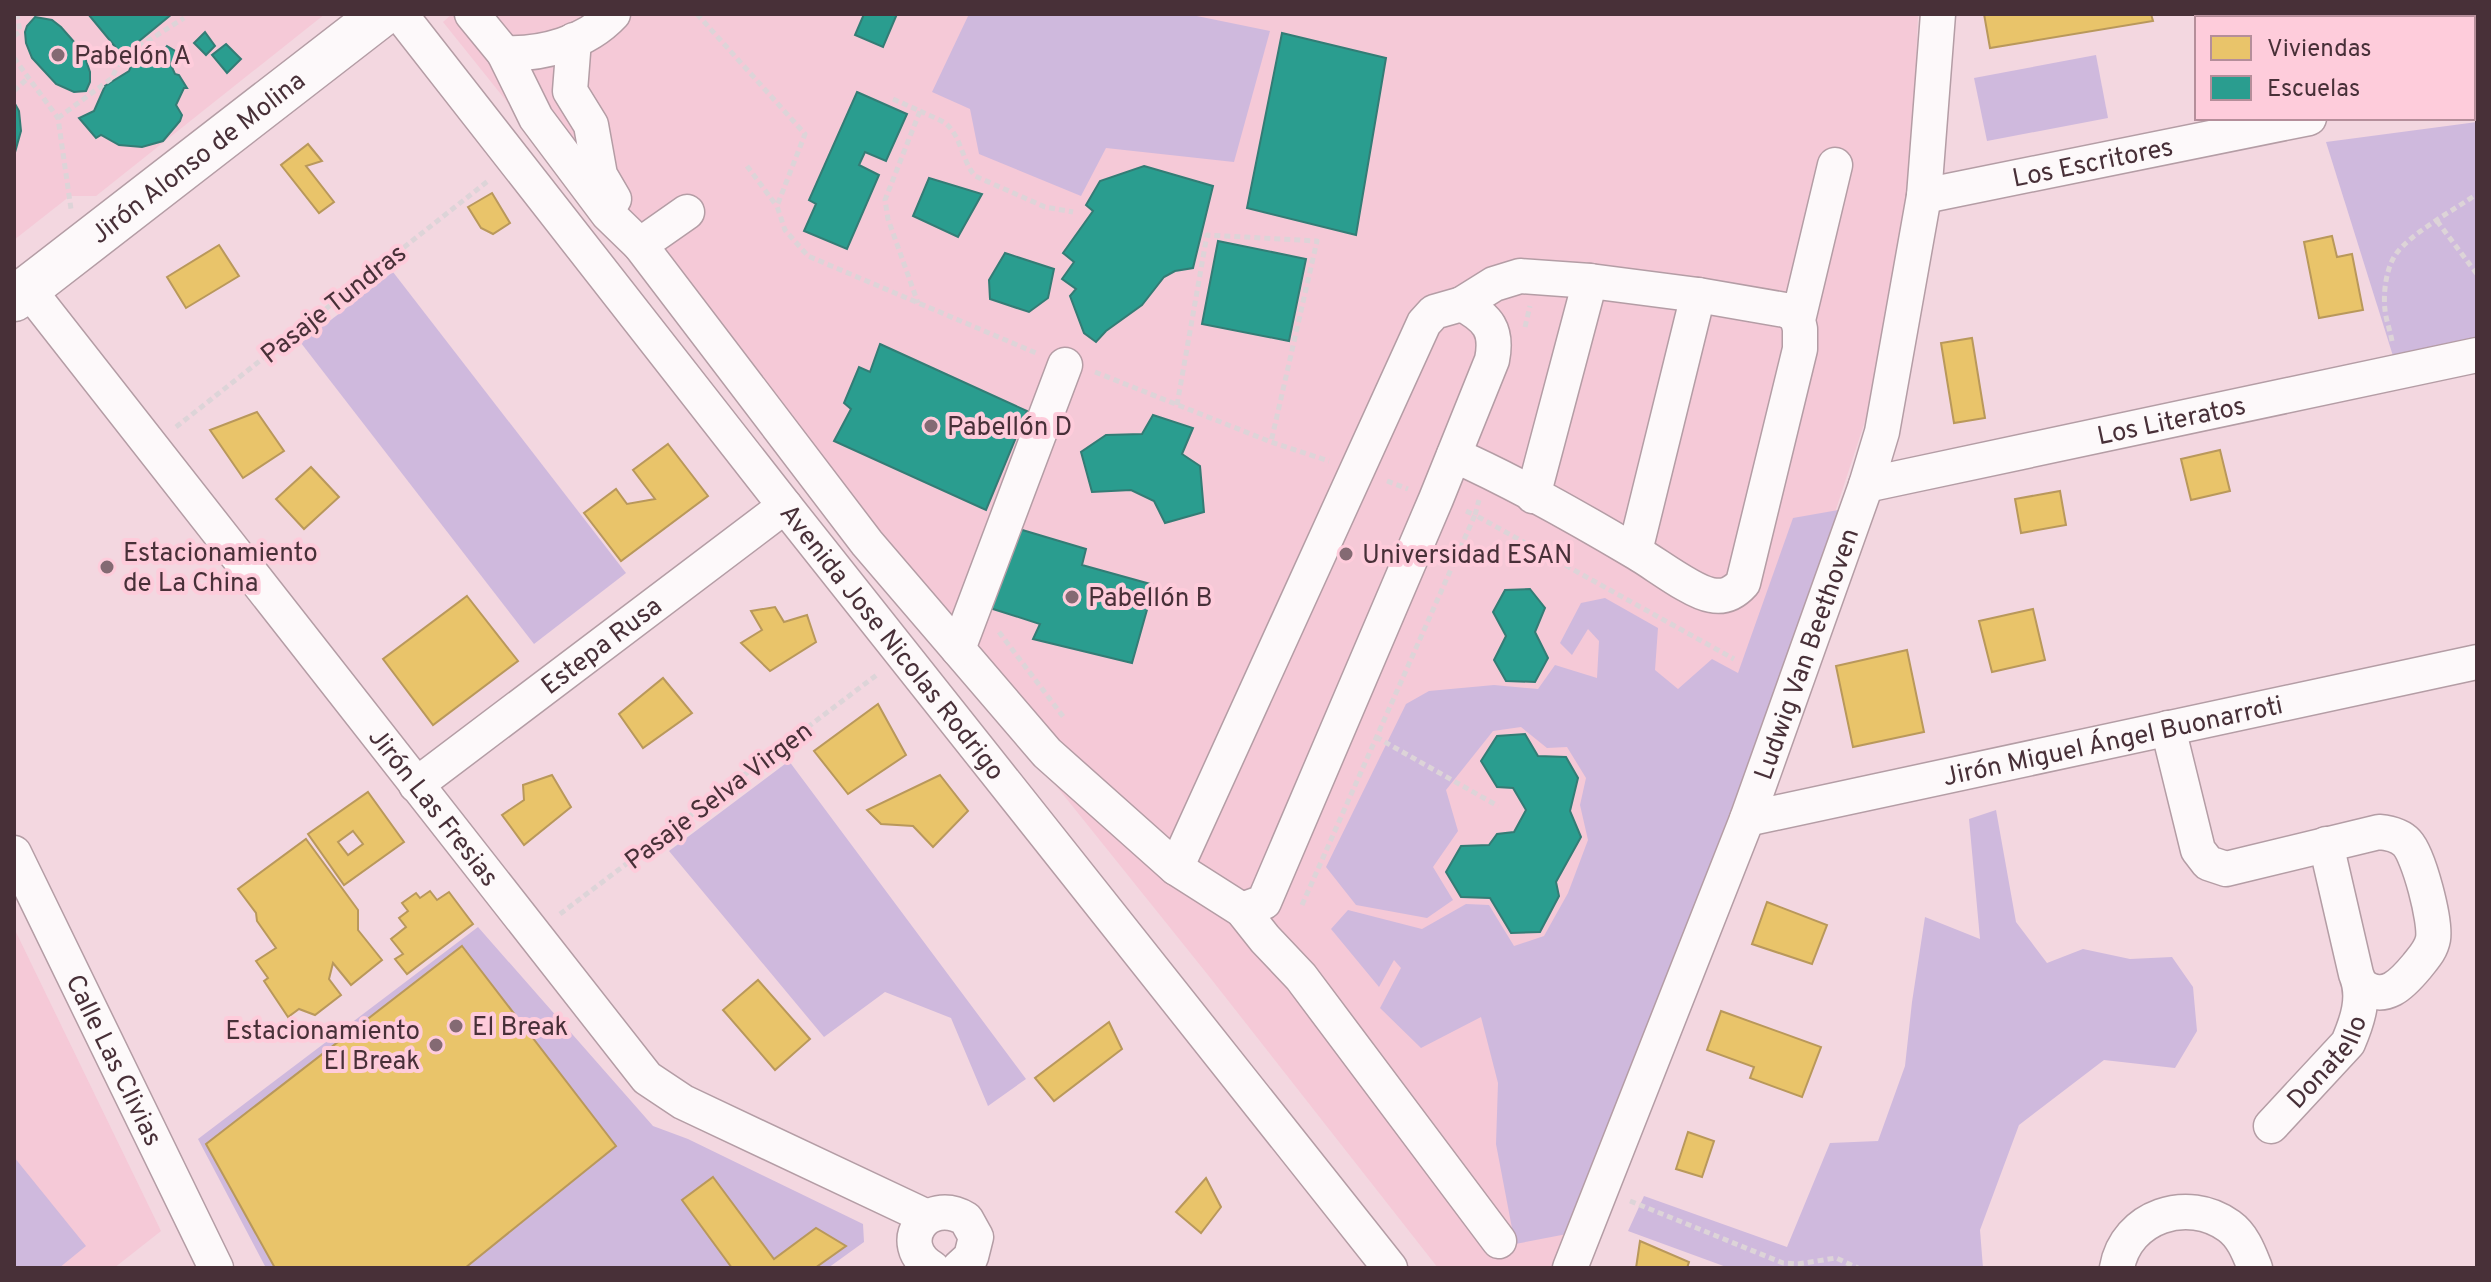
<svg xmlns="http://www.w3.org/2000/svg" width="2491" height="1282" font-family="Overpass,sans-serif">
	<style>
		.built { fill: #f5c9d7 }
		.green { fill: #cfb9dd }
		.homes { fill: #e9c46a; stroke: #b9985b; stroke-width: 2; fill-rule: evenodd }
		.schools { fill: #2a9d8f; stroke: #337c75; stroke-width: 2 }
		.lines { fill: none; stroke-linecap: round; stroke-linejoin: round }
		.minor-casing { stroke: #b49da5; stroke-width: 37 }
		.major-casing { stroke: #b49da5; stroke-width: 47 }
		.path { stroke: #ddd4d8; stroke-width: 5; stroke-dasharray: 6 4; stroke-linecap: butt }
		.minor { stroke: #fdf9fa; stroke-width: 34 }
		.major { stroke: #fdf9fa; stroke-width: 44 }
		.poi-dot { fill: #846a73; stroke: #feccdb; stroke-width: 3 }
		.labels { text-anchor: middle; stroke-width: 8; stroke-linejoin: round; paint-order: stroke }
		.poi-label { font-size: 26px; fill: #483038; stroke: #feccdb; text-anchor: start }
		.street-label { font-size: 26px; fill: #483038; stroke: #feccdb }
	</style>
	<rect width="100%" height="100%" fill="#f3d7e0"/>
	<!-- built -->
	<g class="built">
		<path d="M14,14H325L96,196H70L14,240Z"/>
		<path d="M452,14H1918L1912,162L1866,418L1777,689L1551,1268H1438L1208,975L443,22Z"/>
		<path d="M14,928L161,1231L114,1268H14Z"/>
	</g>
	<!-- green -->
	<g class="green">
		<path d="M969,14H1187L1270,31L1234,162L1106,148L1081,196L979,154L970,109L932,92Z"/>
		<path d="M2096,55L2108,118L1987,141L1974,78Z"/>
		<path d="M2477,122V341L2393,356L2326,142Z"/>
		<path d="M393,272L626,573L534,644L301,343Z"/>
		<path d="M1844,509L1572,1233L1515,1244L1496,1144L1498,1083L1481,1017L1421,1048L1380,1008L1401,968L1394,960L1379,987L1331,929L1348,910L1422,929L1466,904L1489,905L1514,946L1544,936L1568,893L1588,840L1580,805L1586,778L1567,747L1547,748L1521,727L1493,731L1446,790L1458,831L1433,867L1453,900L1427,918L1356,905L1326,867L1406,704L1429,691L1494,685L1538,689L1555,665L1597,678L1599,641L1588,629L1572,655L1560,643L1581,603L1605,598L1658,628L1655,670L1678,689L1712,659L1738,673L1793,518Z"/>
		<path d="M789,761L1026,1079L988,1106L951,1018L885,992L824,1037L669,851Z"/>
		<path d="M1996,810L2016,922L2047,963L2083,949L2130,959L2172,957L2193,987L2197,1031L2175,1068L2104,1060L2019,1125L1980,1230L1983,1268H1729L1628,1231L1644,1196L1787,1247L1830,1143L1878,1141L1905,1066L1912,1002L1925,917L1980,939L1969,819Z"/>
		<path d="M478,927L653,1126L688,1139L863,1224L864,1242L828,1268H266L198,1139Z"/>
		<path d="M14,1157L86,1246L59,1268H14Z"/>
	</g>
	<!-- homes -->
	<g class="homes">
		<path d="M1984,14H2151L2153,21L1990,48Z"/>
		<path d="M308,144L322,161L306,166L334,202L319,213L281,165Z"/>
		<path d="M492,193L510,223L493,234L481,228L468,207Z"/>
		<path d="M2332,236L2337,257L2352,254L2363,310L2319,318L2304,242Z"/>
		<path d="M219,245L239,276L186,308L167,277Z"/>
		<path d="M1972,338L1985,418L1954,423L1941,343Z"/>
		<path d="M257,412L284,451L243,478L210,430Z"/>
		<path d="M668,444L708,496L621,561L584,513L616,489L627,504L655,499L633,470Z"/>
		<path d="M2220,450L2230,491L2191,500L2181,459Z"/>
		<path d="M311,467L339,497L304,529L276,499Z"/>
		<path d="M2060,491L2066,525L2021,533L2015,499Z"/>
		<path d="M467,596L518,661L433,725L383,659Z"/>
		<path d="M775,607L784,622L807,615L816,642L770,671L741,643L762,630L751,611Z"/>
		<path d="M2033,609L2045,660L1992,672L1979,621Z"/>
		<path d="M1907,650L1924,732L1853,747L1836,666Z"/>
		<path d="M663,678L692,713L643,748L619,714Z"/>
		<path d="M878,704L906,755L848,794L814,751Z"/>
		<path d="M552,775L571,807L524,845L502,815L524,800L523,785Z"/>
		<path d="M940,775L968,811L933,847L913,826L881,824L867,810Z"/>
		<path d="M368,792L404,842L344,885L308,834ZM353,831L363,844L348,855L338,842Z"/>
		<path d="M306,839L358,910V930L382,960L351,985L333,963L329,979L341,995L315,1015L299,1009L288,1017L264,981L268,978L256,961L276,948L257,921L256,913L238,889Z"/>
		<path d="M430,891L437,900L449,892L473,924L407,974L395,959L403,954L391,939L406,927L399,918L408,911L402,903L416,893L420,898Z"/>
		<path d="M1767,902L1827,925L1812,964L1752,944Z"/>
		<path d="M462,946L616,1146L465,1268H275L206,1144Z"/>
		<path d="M758,980L810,1039L775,1070L723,1010Z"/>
		<path d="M1721,1011L1821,1047L1802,1097L1750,1078L1754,1067L1707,1050Z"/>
		<path d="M1109,1022L1122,1049L1054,1101L1035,1078Z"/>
		<path d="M1688,1132L1714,1141L1702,1177L1676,1169Z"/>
		<path d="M713,1177L774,1259L816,1228L846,1246L815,1268H732L682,1200Z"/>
		<path d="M1206,1178L1221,1207L1201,1233L1176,1212Z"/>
		<path d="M1640,1241L1689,1262L1687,1268H1636Z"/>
	</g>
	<!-- schools -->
	<g class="schools">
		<path d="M88,14H172L122,55Z"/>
		<path d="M864,14H897L883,47L855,35Z"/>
		<path d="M35,17L52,20L61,27L83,52L90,72V82L86,91L74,92L56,84L32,58L26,43L25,32L27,26Z"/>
		<path d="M205,32L215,46L206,55L194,43Z"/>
		<path d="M1282,33L1386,58L1356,235L1247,208Z"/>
		<path d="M226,44L241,59L227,73L212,55Z"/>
		<path d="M167,46L177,52L176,60L170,63L175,74L179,75L187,88H184L176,105L182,115L180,121L163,141L142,147L119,145L101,135L96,138L79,118L94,111L105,86L129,71L133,61L138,58L146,59L155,53L160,54Z"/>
		<path d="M857,92L907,114L886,161L865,152L859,165L879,175L847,249L804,231L816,204L809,200Z"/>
		<path d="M14,102L19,111L21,131L14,156Z"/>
		<path d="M1144,166L1213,186L1193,268L1175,271L1164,277L1142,305L1106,331L1096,342L1084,333L1070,296L1076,289L1062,279L1074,262L1063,253L1093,211L1086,205L1100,181Z"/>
		<path d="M929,178L982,194L958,237L913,216Z"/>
		<path d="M1218,241L1306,259L1289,341L1202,324Z"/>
		<path d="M1005,253L1054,269L1048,298L1029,312L990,299L989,280Z"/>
		<path d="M880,344L1027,411L986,510L834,441L851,409L844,403L859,367L870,372Z"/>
		<path d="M1153,415L1193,428L1182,454L1200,466L1204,512L1165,523L1154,501L1131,490L1092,492L1081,452L1106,435L1142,434Z"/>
		<path d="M1019,529L1086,549L1082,565L1154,585L1132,663L1033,639L1040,624L990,608Z"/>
		<path d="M1530,589L1545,608L1535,632L1548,658L1535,682L1506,681L1494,660L1506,636L1493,612L1505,590Z"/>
		<path d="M1525,734L1538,756L1566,757L1578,778L1570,811L1581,837L1556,882L1559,896L1540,932L1511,933L1490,898L1461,897L1446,872L1461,846L1489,845L1497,834L1514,832L1526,810L1513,788L1497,787L1481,761L1497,736Z"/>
	</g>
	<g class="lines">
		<defs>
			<g id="minor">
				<path id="s1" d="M400,14L785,506L1390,1268"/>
				<path d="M472,14L504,53L536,118L608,214L640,245"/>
				<path d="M574,40L570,91L591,125L600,175L614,199"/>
				<path d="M504,53C542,55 586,43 613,14"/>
				<path d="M2473,96H2477"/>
				<path id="s2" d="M1924,196L2309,118"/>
				<path d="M687,212L640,245L867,543L1047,753L1176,868L1242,910L1265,939L1301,977L1499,1241"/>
				<path id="s3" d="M28,289L647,1078L683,1102L927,1217"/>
				<path d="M1462,304L1494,284L1520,276L1590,281L1698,295L1785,310L1792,313L1798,320"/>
				<path d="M1454,455C1517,483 1578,518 1637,553C1656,564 1692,592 1711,595C1725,598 1734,593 1743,583L1800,349V329L1798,320L1835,165"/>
				<path id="s4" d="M1866,485L2477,355"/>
				<path d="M1533,496L1590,281"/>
				<path d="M1635,551L1698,295"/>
				<path d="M958,649L1065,365"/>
				<path d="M2168,728L2198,850L2208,863L2226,869L2379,832C2389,833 2400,835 2407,843C2419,856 2436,921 2433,939C2431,950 2424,957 2417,966C2402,984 2385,1003 2361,985"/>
				<path id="s5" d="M416,785L785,506"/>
				<path id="s6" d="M1747,819L2477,662"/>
				<path id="s7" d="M14,853L216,1268"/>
				<path d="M1176,868L1424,323L1434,312L1462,304C1488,318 1498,330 1492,360L1436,499L1264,902L1242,910"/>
				<path id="s8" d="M2271,1126L2348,1043C2357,1022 2366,997 2356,974L2326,844"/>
				<path d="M932,1268C893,1244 926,1195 966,1219L976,1237L971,1257L959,1268"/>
				<path id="s9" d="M1570,1268L1747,819L1866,485L1882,432L1924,196L1938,14"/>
				<path d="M2117,1268C2126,1216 2188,1196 2229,1226C2243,1236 2249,1253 2255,1268"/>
			</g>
			<g id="major">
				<path id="s10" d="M14,299L382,14"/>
			</g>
		</defs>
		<!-- minor casing -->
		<use href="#minor" class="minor-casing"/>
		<!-- major casing -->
		<use href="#major" class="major-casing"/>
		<!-- path -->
		<g class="path">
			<path d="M697,14L805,134L777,206L785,230L808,256L1036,353"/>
			<path d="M14,36L20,32L17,14"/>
			<path d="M14,58L58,118L71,209"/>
			<path d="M14,91L28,78"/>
			<path d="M893,99L920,111L885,200L888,219L918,303"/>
			<path d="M920,111C928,115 937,118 945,123C961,135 962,161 975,176L1045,207L1073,212"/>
			<path d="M58,118L112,78L121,58L184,18"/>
			<path d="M747,166L776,205"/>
			<path d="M2437,221L2477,274"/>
			<path d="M1525,327L1530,306"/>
			<path d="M2392,341C2390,330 2386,320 2385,310C2383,293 2386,268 2396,254C2411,233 2454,210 2477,194"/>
			<path d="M1095,372L1271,442L1329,461"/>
			<path d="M1177,405L1207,235L1317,241L1271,442"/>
			<path d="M176,427L488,181"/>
			<path d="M1387,481L1408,489"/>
			<path d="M1466,511L1475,515L1479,500"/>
			<path d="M999,632L1065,719"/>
			<path d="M1376,737L1498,806"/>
			<path d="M1302,905L1475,515L1734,659"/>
			<path d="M560,914L878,674"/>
			<path d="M1630,1201L1783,1263L1798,1264L1836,1258L1858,1268"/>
		</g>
		<!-- minor -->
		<use href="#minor" class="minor"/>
		<!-- major -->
		<use href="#major" class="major"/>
	</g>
	<!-- markers -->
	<g class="poi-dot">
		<circle cx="58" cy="55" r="8"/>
		<circle cx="931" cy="426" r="8"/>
		<circle cx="1346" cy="554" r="8"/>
		<circle cx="107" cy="567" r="8"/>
		<circle cx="1072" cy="597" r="8"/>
		<circle cx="456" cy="1026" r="8"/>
		<circle cx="436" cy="1045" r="8"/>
	</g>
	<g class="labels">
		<!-- poi labels -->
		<g class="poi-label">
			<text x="74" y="64">Pabelón A</text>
			<text x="947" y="435">Pabellón D</text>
			<text x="123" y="561">Estacionamiento<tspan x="123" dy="30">de La China</tspan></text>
			<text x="1362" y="563">Universidad ESAN</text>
			<text x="1088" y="606">Pabellón B</text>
			<text x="472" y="1035">El Break</text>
			<text x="420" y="1039" text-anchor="end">Estacionamiento<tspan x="420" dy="30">El Break</tspan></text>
		</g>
		<!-- street labels -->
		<g class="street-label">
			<text dy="9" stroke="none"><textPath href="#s10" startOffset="232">Jirón Alonso de Molina</textPath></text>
			<text dy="9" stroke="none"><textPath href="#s2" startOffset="172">Los Escritores</textPath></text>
			<text transform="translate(333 303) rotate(-38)" y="9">Pasaje Tundras</text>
			<text dy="9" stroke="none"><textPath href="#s4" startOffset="312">Los Literatos</textPath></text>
			<text dy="9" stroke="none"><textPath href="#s1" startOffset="798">Avenida Jose Nicolas Rodrigo</textPath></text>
			<text dy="9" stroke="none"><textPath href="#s5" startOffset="232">Estepa Rusa</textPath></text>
			<text dy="9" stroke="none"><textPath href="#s9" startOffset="658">Ludwig Van Beethoven</textPath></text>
			<text dy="9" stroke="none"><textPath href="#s6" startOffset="374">Jirón Miguel Ángel Buonarroti</textPath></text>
			<text transform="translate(718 795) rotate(-37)" y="9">Pasaje Selva Virgen</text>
			<text dy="9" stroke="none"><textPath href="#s3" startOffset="658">Jirón Las Fresias</textPath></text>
			<text dy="9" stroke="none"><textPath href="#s8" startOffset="86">Donatello</textPath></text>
			<text dy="9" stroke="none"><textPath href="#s7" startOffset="230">Calle Las Clivias</textPath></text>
		</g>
	</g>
	<!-- border -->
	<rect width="2491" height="1282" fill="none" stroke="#483038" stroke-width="32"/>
	<!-- legend -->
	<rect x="2195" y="16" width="280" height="104" fill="#feccdb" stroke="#b58e9a" stroke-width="2"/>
	<rect x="2211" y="36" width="40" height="24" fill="#e9c46a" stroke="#b58e9a" stroke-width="2"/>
	<text x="2267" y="56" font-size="24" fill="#483038">Viviendas</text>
	<rect x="2211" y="76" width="40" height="24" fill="#2a9d8f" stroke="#b58e9a" stroke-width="2"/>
	<text x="2267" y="96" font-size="24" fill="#483038">Escuelas</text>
</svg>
